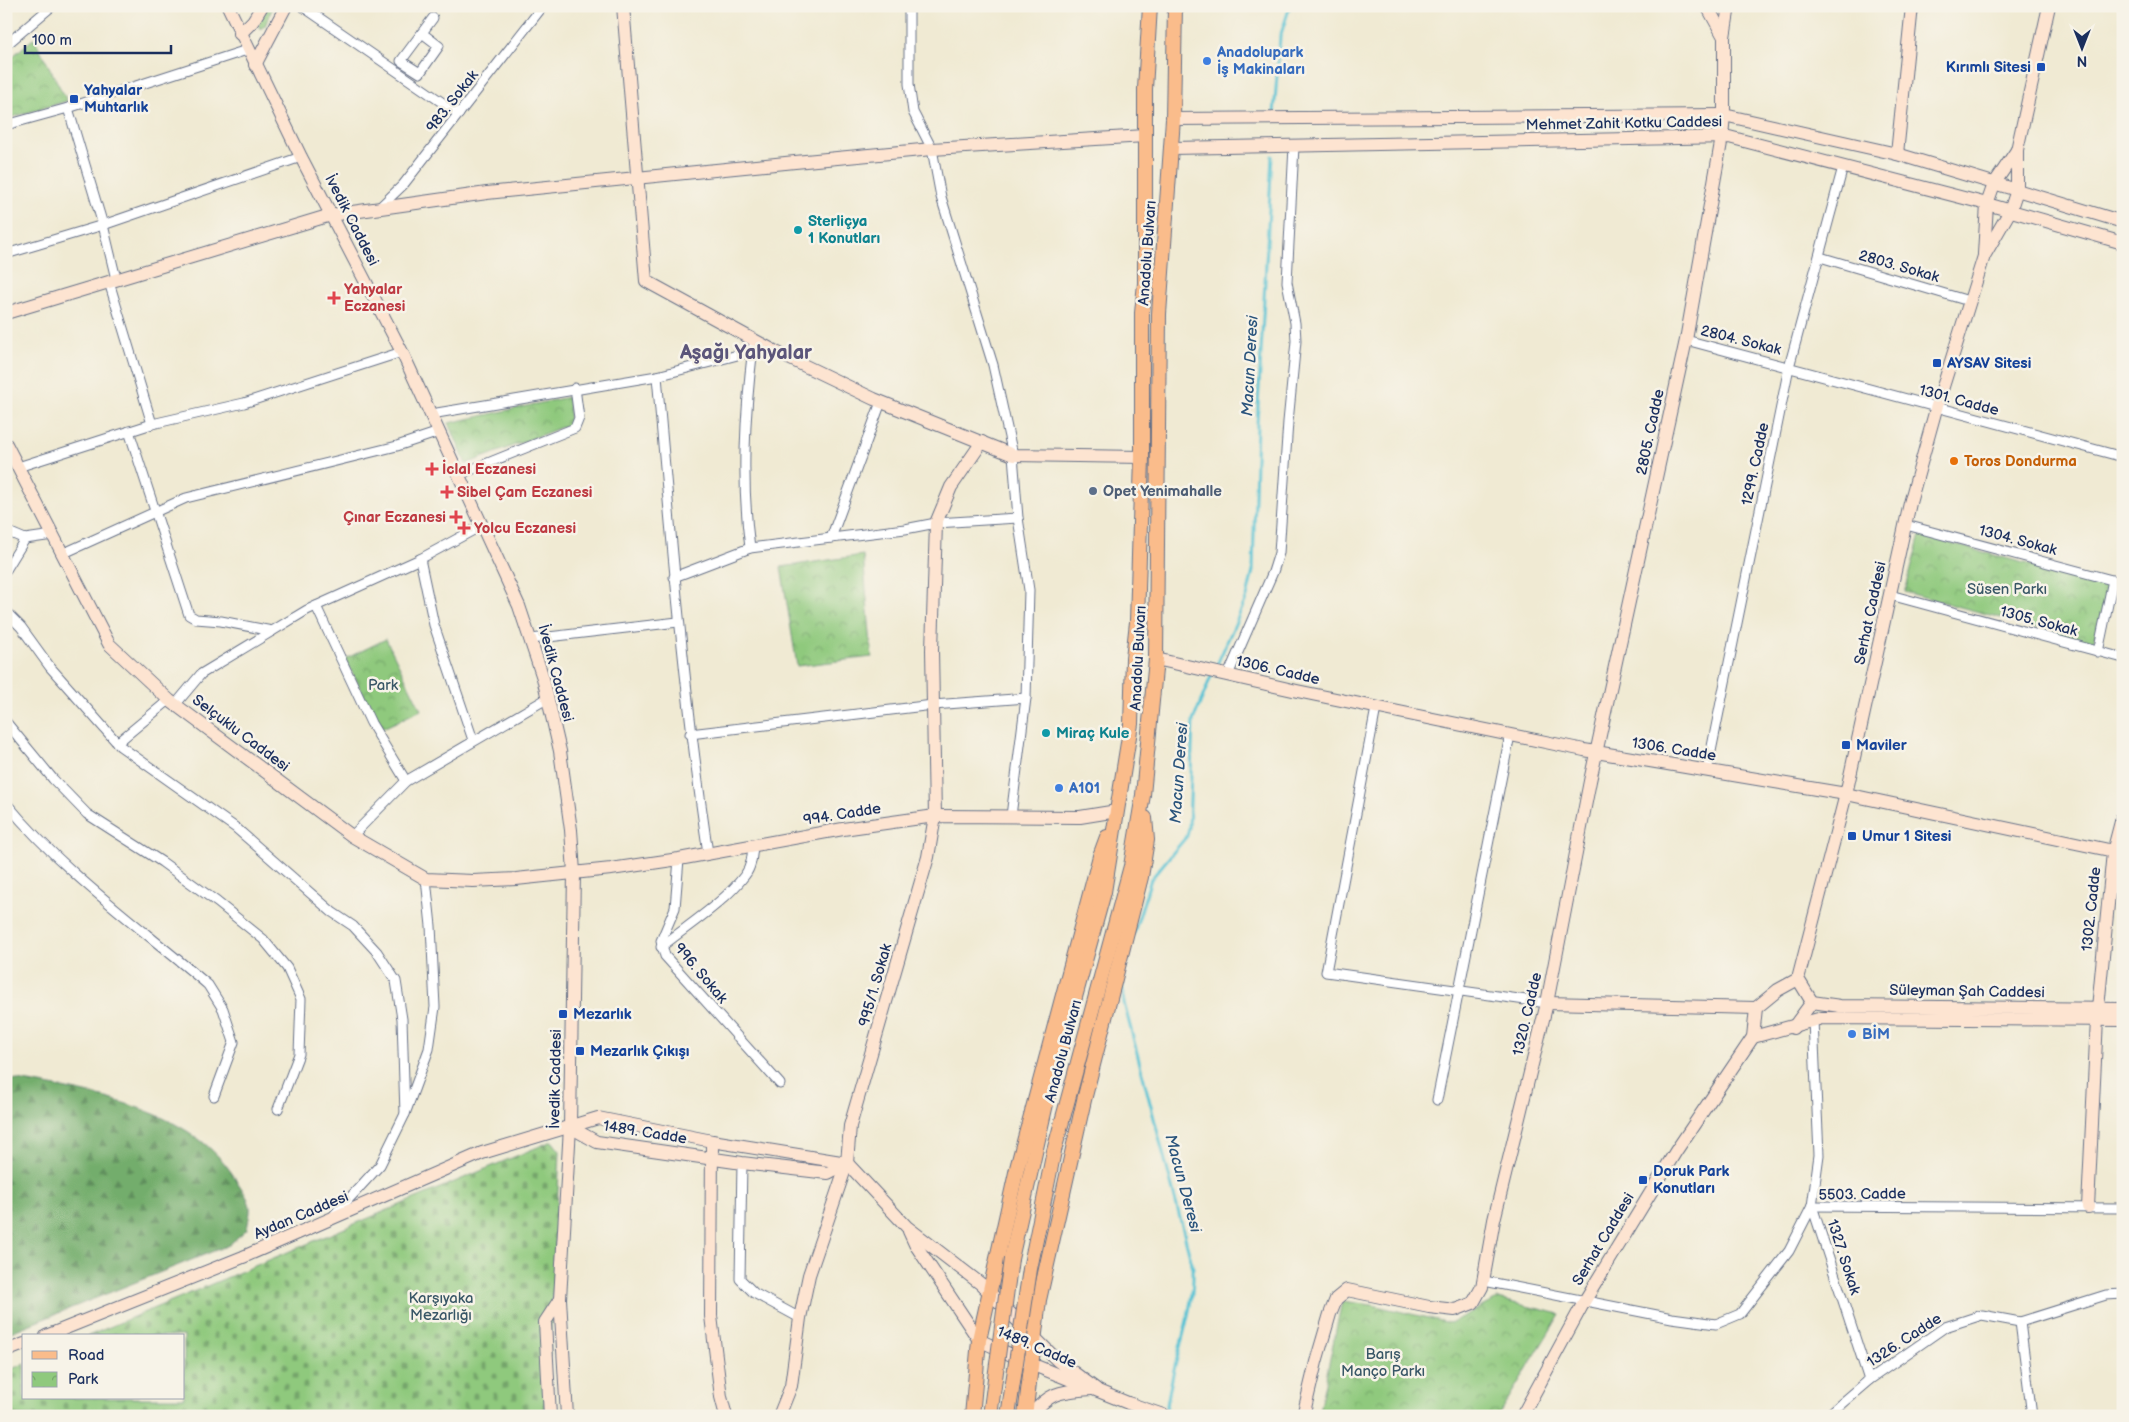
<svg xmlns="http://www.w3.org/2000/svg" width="2129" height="1422" font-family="'Balsamiq Sans',sans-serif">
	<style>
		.grass { fill: #8fc97d; stroke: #557c6e }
		.forest { fill: url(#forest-firs); stroke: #476e65 }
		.cemetery { fill: url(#cemetery-stones); stroke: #557c6e }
		.park { fill: url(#park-crowns); stroke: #557c6e }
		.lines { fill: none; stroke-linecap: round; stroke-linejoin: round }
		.stream { stroke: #59c3d4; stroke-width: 3 }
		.street-casing { stroke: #667087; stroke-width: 11 }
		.secondary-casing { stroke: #667087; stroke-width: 14 }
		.primary-casing { stroke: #667087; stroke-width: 16 }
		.street { stroke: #fff; stroke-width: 9 }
		.secondary { stroke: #fde4d1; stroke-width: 12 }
		.primary { stroke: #fabc8b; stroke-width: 14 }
		.primary-bridge-casing { stroke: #667087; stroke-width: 16; stroke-linecap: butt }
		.primary-bridge { stroke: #fabc8b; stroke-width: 14 }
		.shop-dot { fill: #3f7fe0; stroke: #f7f3e8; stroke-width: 2 }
		.transit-dot { fill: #1a4fb4; stroke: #f7f3e8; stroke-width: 2 }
		.culture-dot { fill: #0f9aa8; stroke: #f7f3e8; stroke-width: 2 }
		.health-dot { fill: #e0444e; stroke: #f7f3e8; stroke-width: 2 }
		.food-dot { fill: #e8710a; stroke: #f7f3e8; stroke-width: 2 }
		.service-dot { fill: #5c6f8a; stroke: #f7f3e8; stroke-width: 2 }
		.labels { text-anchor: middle; stroke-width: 5; stroke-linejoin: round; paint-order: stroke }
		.shop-label { font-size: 15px; font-weight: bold; fill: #366cbe; stroke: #f7f3e8; text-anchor: start }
		.transit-label { font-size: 15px; font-weight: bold; fill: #164399; stroke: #f7f3e8; text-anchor: start }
		.street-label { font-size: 15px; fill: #1b2f5e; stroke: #f7f3e8 }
		.culture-label { font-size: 15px; font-weight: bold; fill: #0d838f; stroke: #f7f3e8; text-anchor: start }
		.health-label { font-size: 15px; font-weight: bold; fill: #be3a42; stroke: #f7f3e8; text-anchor: start }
		.food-label { font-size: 15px; font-weight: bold; fill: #c56008; stroke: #f7f3e8; text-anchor: start }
		.service-label { font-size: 15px; font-weight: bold; fill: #4e5e75; stroke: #f7f3e8; text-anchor: start }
		.park-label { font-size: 15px; fill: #385666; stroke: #f7f3e8 }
		.water-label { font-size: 16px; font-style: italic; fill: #2a547c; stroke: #f7f3e8 }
		.district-label { font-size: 20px; font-weight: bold; fill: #5b557a; stroke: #f7f3e8 }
	</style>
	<defs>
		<pattern id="forest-firs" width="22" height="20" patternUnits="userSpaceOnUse" patternTransform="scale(1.25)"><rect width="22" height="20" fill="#73ad6c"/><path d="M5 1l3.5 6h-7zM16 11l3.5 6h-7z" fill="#5e8d5c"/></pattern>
		<pattern id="cemetery-stones" width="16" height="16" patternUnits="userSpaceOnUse" patternTransform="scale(1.25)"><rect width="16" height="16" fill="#8fc97d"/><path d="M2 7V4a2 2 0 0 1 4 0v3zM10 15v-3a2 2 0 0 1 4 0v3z" fill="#74a46a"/></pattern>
		<pattern id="park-crowns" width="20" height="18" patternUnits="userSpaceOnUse" patternTransform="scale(1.25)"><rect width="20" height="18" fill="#8fc97d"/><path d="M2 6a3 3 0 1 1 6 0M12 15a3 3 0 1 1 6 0" fill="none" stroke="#74a46a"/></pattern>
	</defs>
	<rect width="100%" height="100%" fill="#f7f3e8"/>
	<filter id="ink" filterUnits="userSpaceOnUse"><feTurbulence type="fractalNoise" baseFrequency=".02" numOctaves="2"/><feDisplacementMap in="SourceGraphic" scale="10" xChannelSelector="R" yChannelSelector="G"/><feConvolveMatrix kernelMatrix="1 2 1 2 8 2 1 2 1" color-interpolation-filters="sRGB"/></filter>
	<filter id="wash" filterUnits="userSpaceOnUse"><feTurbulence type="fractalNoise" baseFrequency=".0096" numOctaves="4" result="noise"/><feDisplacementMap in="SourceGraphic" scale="20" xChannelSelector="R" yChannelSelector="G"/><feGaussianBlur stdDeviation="1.12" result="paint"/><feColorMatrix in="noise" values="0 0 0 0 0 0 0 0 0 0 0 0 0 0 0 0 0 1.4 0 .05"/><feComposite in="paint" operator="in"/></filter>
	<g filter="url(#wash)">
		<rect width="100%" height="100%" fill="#f0ead3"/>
		<!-- grass -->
		<path class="grass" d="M269,6H273L265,26L260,29L258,23Z"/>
		<!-- forest -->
		<path class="forest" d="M6,1078C85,1092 195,1106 238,1183C242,1189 247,1196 249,1203C252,1210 248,1222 247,1229L229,1245L6,1334Z"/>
		<!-- cemetery -->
		<path class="cemetery" d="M552,1141L560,1151L550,1350L544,1416H6V1371L24,1364V1398H184V1336H88Z"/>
		<!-- park -->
		<g class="park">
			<path d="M34,38L67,101L6,119V62Z"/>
			<path d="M568,397L570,424L466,464L449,423Z"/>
			<path d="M1920,535L2109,586L2093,643L1905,592Z"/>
			<path d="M863,555L872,657L797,666L781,567Z"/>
			<path d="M386,639L421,710L381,729L345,659Z"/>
			<path d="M1497,1299L1560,1314L1498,1416H1318L1342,1301L1372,1305L1450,1323Z"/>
		</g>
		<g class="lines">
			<!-- stream -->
			<g class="stream">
				<path d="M1274,114L1280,37L1290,6"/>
				<path d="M1215,669L1247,597L1253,571L1257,424L1272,156"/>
				<path d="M1134,933L1151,879L1187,836L1189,828L1193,721L1212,674"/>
				<path d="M1122,980L1124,1003L1193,1268C1195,1315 1172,1360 1167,1407"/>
			</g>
		</g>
	</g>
	<g filter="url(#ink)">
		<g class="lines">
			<defs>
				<g id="street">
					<path d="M302,6L459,114"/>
					<path d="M909,6V84L913,112L932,149L941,197L993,365L1013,455L1018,518L1029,590L1026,698L1011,816"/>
					<path d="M422,33L439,46L420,73L401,61L433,18"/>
					<path d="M6,45L52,6"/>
					<path d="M68,108L103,225L116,279"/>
					<path d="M6,125L68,108L247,50"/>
					<path d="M379,208L403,185L543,6"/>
					<path d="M6,254L103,225L301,157"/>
					<path d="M1820,257L1969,301"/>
					<path d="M109,282L152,424"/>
					<path d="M1686,340L2123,457"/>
					<path d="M657,376C671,535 684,694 708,853"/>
					<path d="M431,414L657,376L753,351"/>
					<path d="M129,431L189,615L196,619L221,621L272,631"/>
					<path d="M18,467L152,424L244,403L402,352"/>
					<path d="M458,475L575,428L579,418L575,388"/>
					<path d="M1906,525L2123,583"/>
					<path d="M6,531L25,539L53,535"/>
					<path d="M831,538L881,402"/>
					<path d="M750,548C741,480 745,414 753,347"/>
					<path d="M62,554L186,498L397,446L439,432"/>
					<path d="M420,559L434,625L473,740"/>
					<path d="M6,570L25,539"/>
					<path d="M674,577L750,548L905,529L936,523L1018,518"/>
					<path d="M1890,595L2123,658"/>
					<path d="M316,606L371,723L406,781"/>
					<path d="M6,612L21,627L50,667L120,746L236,828L332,912L353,926L377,952L396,981L402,1019L405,1114"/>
					<path d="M531,639L678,622"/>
					<path d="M2098,652L2113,580"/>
					<path d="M1228,675L1273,572L1279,553L1288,422L1296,341L1295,323L1287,282L1294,146"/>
					<path d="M175,705L201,674L307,610L420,559L481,526"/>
					<path d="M1376,708L1326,972L1547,1003"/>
					<path d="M6,722L53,779L87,814L162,862L217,902L263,939L287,968L301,999L299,1054L278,1109"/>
					<path d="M690,734L933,705L1026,698"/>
					<path d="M117,743L169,700"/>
					<path d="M1707,771L1789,367L1843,167"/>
					<path d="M6,803C65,874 139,926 208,985L223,1009L234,1042L214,1096"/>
					<path d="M352,836L406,781L548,698"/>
					<path d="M679,859L675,908L661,941L665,956L780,1084"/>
					<path d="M661,947C687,926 725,902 745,875C752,866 752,855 753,845"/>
					<path d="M1813,1020L1819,1155L1812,1206L1869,1380"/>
					<path d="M1437,1100L1510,735"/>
					<path d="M742,1163L740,1279L754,1293L800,1318"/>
					<path d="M1812,1206L2123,1208"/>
					<path d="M334,1215L380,1165L405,1114L429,1049L435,1007L431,926L426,879"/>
					<path d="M1484,1281L1672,1318L1716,1324L1740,1314L1789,1251L1812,1206"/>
					<path d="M2020,1322L2032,1416"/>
					<path d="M1827,1416L1869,1380L1945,1327L1982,1315L2020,1322L2106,1295L2123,1294"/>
				</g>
				<g id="secondary">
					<path d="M228,6L301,157L402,352L519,606L543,678L560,751L571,830L574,872L570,1127L560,1299L567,1416"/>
					<path d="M623,6L646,281L776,352L874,399L1013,455L1142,457"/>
					<path d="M240,34L253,21L262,6"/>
					<path d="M1724,37L1729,6"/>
					<path d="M255,65L286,6"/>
					<path d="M1173,119L1724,115L1897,154L2123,222"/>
					<path d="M1172,148L1729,137L1987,204L2123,243"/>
					<path d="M1897,154L1912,6"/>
					<path d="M1984,254L1987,204L1994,184L2017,150"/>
					<path d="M6,313L331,215L487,193L795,162L932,149L1145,136"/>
					<path d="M6,444L109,644L169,700L352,836L426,879L473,881L516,879L611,869L679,859L843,829L935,816L1080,817L1117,811"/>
					<path d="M1156,659L1297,691L1584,750L1846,794L2123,853"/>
					<path d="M1812,1002L1798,979L1846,794L1910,503L1936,409L1984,256L2010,211L2017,190V150L2049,6"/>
					<path d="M1812,1002L1840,1006L2123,1009"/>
					<path d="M1547,1003L1756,1008"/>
					<path d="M2098,1008L2113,852L2123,814"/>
					<path d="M1793,1028L1812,1002"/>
					<path d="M1753,1037L1822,1018L2123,1020"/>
					<path d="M570,1127L597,1142L742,1163L828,1173L847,1163"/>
					<path d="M712,1141L711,1316L721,1397L726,1416"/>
					<path d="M2088,1207L2097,1019"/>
					<path d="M909,1231L915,1244L979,1340L1031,1364L1128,1403L1166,1416"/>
					<path d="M46,1336L243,1257L482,1153L598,1118L712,1141L847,1163L907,1227L981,1284L1058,1361L1096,1389"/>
					<path d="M6,1351L24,1344"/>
					<path d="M550,1416L545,1322L560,1299"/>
					<path d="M779,1416L791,1386L800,1318L809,1275L847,1163L850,1126L928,857L935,816L932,650L936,523L951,487L982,442"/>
					<path d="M1030,1416C1051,1391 1059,1392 1091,1389"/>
					<path d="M1303,1416L1316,1362L1330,1314L1336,1299L1347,1290L1429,1307L1455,1310L1473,1303L1482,1287L1494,1220L1547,1003L1590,781L1686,340L1722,137L1724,115V37L1707,6"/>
					<path d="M1522,1416L1584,1302L1676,1151L1753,1037L1756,1008L1778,990L1798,979"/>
				</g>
				<g id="primary">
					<path d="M1011,1259L1048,1095L1104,892L1131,724L1133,658L1137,622L1142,457V313L1145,283V89L1150,6"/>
					<path d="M1030,1269L1054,1151L1131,866L1143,795L1156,659L1159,314L1173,119L1175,6"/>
					<path d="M972,1416L979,1340L1017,1168L1100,856L1107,837"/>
					<path d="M1025,1416L1039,1300L1084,1100L1141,877L1147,840L1145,818"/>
				</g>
			</defs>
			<!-- street casing -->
			<use href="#street" class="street-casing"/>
			<!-- secondary casing -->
			<use href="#secondary" class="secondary-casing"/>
			<!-- primary casing -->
			<use href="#primary" class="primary-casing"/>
			<!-- street -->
			<use href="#street" class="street"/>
			<!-- secondary -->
			<use href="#secondary" class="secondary"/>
			<!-- primary -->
			<use href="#primary" class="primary"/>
			<defs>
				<g id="primary-bridge">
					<path d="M990,1416L1011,1259"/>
					<path d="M1008,1416L1030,1269"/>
				</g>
			</defs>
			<!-- primary-bridge casing -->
			<use href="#primary-bridge" class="primary-bridge-casing"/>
			<!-- primary-bridge -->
			<use href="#primary-bridge" class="primary-bridge"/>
		</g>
	</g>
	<!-- markers -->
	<g class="shop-dot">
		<circle cx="1207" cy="61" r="5"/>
		<circle cx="1059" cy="788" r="5"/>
		<circle cx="1852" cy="1034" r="5"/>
	</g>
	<g class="transit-dot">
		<rect x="2036" y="62" width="10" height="10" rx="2.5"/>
		<rect x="69" y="94" width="10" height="10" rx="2.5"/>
		<rect x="1932" y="358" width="10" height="10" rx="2.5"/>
		<rect x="1841" y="740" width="10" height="10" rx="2.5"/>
		<rect x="1847" y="831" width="10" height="10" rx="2.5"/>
		<rect x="558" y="1009" width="10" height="10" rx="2.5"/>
		<rect x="575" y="1046" width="10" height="10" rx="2.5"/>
		<rect x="1638" y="1175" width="10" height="10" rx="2.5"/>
	</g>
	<g class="culture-dot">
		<circle cx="798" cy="230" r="5"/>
		<circle cx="1046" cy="733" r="5"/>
	</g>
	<g class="health-dot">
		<path d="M331.5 290.5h5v5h5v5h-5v5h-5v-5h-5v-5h5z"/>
		<path d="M429.5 461.5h5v5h5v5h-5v5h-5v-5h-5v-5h5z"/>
		<path d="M444.5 484.5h5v5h5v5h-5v5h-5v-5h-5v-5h5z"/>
		<path d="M453.5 509.5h5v5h5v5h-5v5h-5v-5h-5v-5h5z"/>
		<path d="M461.5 520.5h5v5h5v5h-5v5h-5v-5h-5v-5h5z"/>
	</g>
	<circle class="food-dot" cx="1954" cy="461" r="5"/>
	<circle class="service-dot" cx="1093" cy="491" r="5"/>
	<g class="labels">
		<!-- shop labels -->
		<g class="shop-label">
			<text x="1217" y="57">Anadolupark<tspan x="1217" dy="17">İş Makinaları</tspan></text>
			<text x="1069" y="793">A101</text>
			<text x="1862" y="1039">BİM</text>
		</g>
		<!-- transit labels -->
		<g class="transit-label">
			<text x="2031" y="72" text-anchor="end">Kırımlı Sitesi</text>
			<text x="84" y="95">Yahyalar<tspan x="84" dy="17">Muhtarlık</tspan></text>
			<text x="1947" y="368">AYSAV Sitesi</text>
			<text x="1856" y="750">Maviler</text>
			<text x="1862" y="841">Umur 1 Sitesi</text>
			<text x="573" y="1019">Mezarlık</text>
			<text x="590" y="1056">Mezarlık Çıkışı</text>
			<text x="1653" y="1176">Doruk Park<tspan x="1653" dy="17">Konutları</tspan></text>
		</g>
		<!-- street labels -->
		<g class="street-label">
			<text transform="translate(452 101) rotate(-52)" y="5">983. Sokak</text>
			<text transform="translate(1624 123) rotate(-1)" y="5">Mehmet Zahit Kotku Caddesi</text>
			<text transform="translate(352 220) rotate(63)" y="5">İvedik Caddesi</text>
			<text transform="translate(1147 253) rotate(-86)" y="5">Anadolu Bulvarı</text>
			<text transform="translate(1899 266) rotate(16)" y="5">2803. Sokak</text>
			<text transform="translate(1741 340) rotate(14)" y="5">2804. Sokak</text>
			<text transform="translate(1959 400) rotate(15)" y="5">1301. Cadde</text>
			<text transform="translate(1650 432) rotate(-78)" y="5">2805. Cadde</text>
			<text transform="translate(1755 464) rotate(-78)" y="5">1299. Cadde</text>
			<text transform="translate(2018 540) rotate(15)" y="5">1304. Sokak</text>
			<text transform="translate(1870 613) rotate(-78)" y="5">Serhat Caddesi</text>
			<text transform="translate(2039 621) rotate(15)" y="5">1305. Sokak</text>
			<text transform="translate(1138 658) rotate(-87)" y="5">Anadolu Bulvarı</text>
			<text transform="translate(1278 670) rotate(13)" y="5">1306. Cadde</text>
			<text transform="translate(556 673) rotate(75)" y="5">İvedik Caddesi</text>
			<text transform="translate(241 733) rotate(37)" y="5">Selçuklu Caddesi</text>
			<text transform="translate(1674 749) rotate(9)" y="5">1306. Cadde</text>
			<text transform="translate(842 814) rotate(-9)" y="5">994. Cadde</text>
			<text transform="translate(2091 909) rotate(-84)" y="5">1302. Cadde</text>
			<text transform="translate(701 973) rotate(50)" y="5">996. Sokak</text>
			<text transform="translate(875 985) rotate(-74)" y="5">995/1. Sokak</text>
			<text transform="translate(1967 991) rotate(1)" y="5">Süleyman Şah Caddesi</text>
			<text transform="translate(1527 1014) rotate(-77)" y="5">1320. Cadde</text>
			<text transform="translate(1063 1051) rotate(-75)" y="5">Anadolu Bulvarı</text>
			<text transform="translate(555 1079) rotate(-89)" y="5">İvedik Caddesi</text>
			<text transform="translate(645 1132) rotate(9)" y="5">1489. Cadde</text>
			<text transform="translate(1862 1194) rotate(-1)" y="5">5503. Cadde</text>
			<text transform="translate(301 1215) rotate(-23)" y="5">Aydan Caddesi</text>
			<text transform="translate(1603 1239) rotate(-59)" y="5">Serhat Caddesi</text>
			<text transform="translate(1844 1257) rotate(72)" y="5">1327. Sokak</text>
			<text transform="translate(1904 1340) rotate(-33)" y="5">1326. Cadde</text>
			<text transform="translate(1037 1347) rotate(23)" y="5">1489. Cadde</text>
		</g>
		<!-- culture labels -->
		<g class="culture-label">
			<text x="808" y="226">Sterliçya<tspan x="808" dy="17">1 Konutları</tspan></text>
			<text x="1056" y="738">Miraç Kule</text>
		</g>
		<!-- health labels -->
		<g class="health-label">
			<text x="344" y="294">Yahyalar<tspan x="344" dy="17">Eczanesi</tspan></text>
			<text x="442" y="474">İclal Eczanesi</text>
			<text x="457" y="497">Sibel Çam Eczanesi</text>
			<text x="446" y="522" text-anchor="end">Çınar Eczanesi</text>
			<text x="474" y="533">Yolcu Eczanesi</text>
		</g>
		<!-- food labels -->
		<g class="food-label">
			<text x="1964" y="466">Toros Dondurma</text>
		</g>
		<!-- service labels -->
		<g class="service-label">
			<text x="1103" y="496">Opet Yenimahalle</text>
		</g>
		<!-- park labels -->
		<g class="park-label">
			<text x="2007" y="594">Süsen Parkı</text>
			<text x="383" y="690">Park</text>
			<text x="441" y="1303">Karşıyaka<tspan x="441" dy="17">Mezarlığı</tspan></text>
			<text x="1383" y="1359">Barış<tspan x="1383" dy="17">Manço Parkı</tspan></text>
		</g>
		<!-- water labels -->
		<g class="water-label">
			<text transform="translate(1249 366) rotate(-87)" y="6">Macun Deresi</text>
			<text transform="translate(1178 773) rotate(-86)" y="6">Macun Deresi</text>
			<text transform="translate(1184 1183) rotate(75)" y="6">Macun Deresi</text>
		</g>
		<!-- district labels -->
		<g class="district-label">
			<text x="746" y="359">Aşağı Yahyalar</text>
		</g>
	</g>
	<!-- margin -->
	<rect width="2129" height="1422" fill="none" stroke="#f7f3e8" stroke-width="25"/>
	<!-- legend -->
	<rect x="22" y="1334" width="162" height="65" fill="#f7f3e8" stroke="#9fa5b1"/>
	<rect x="32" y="1351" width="25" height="8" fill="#fabc8b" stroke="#9fa5b1"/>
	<text x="68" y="1360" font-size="15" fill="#1b2f5e">Road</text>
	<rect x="32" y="1372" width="25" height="15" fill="url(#park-crowns)" stroke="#9fa5b1"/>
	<text x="68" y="1384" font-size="15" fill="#1b2f5e">Park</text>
	<!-- north arrow -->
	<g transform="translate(2082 48) rotate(180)" stroke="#f7f3e8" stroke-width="4" paint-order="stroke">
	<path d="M0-4L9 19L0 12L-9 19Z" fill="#1b2f5e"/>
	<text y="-8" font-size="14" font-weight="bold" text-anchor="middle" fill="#1b2f5e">N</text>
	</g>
	<!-- scale -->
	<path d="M25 45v8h146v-8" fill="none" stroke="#1b2f5e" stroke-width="2.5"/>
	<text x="32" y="45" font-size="15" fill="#1b2f5e" stroke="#f7f3e8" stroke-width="4" paint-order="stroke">100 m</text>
</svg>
